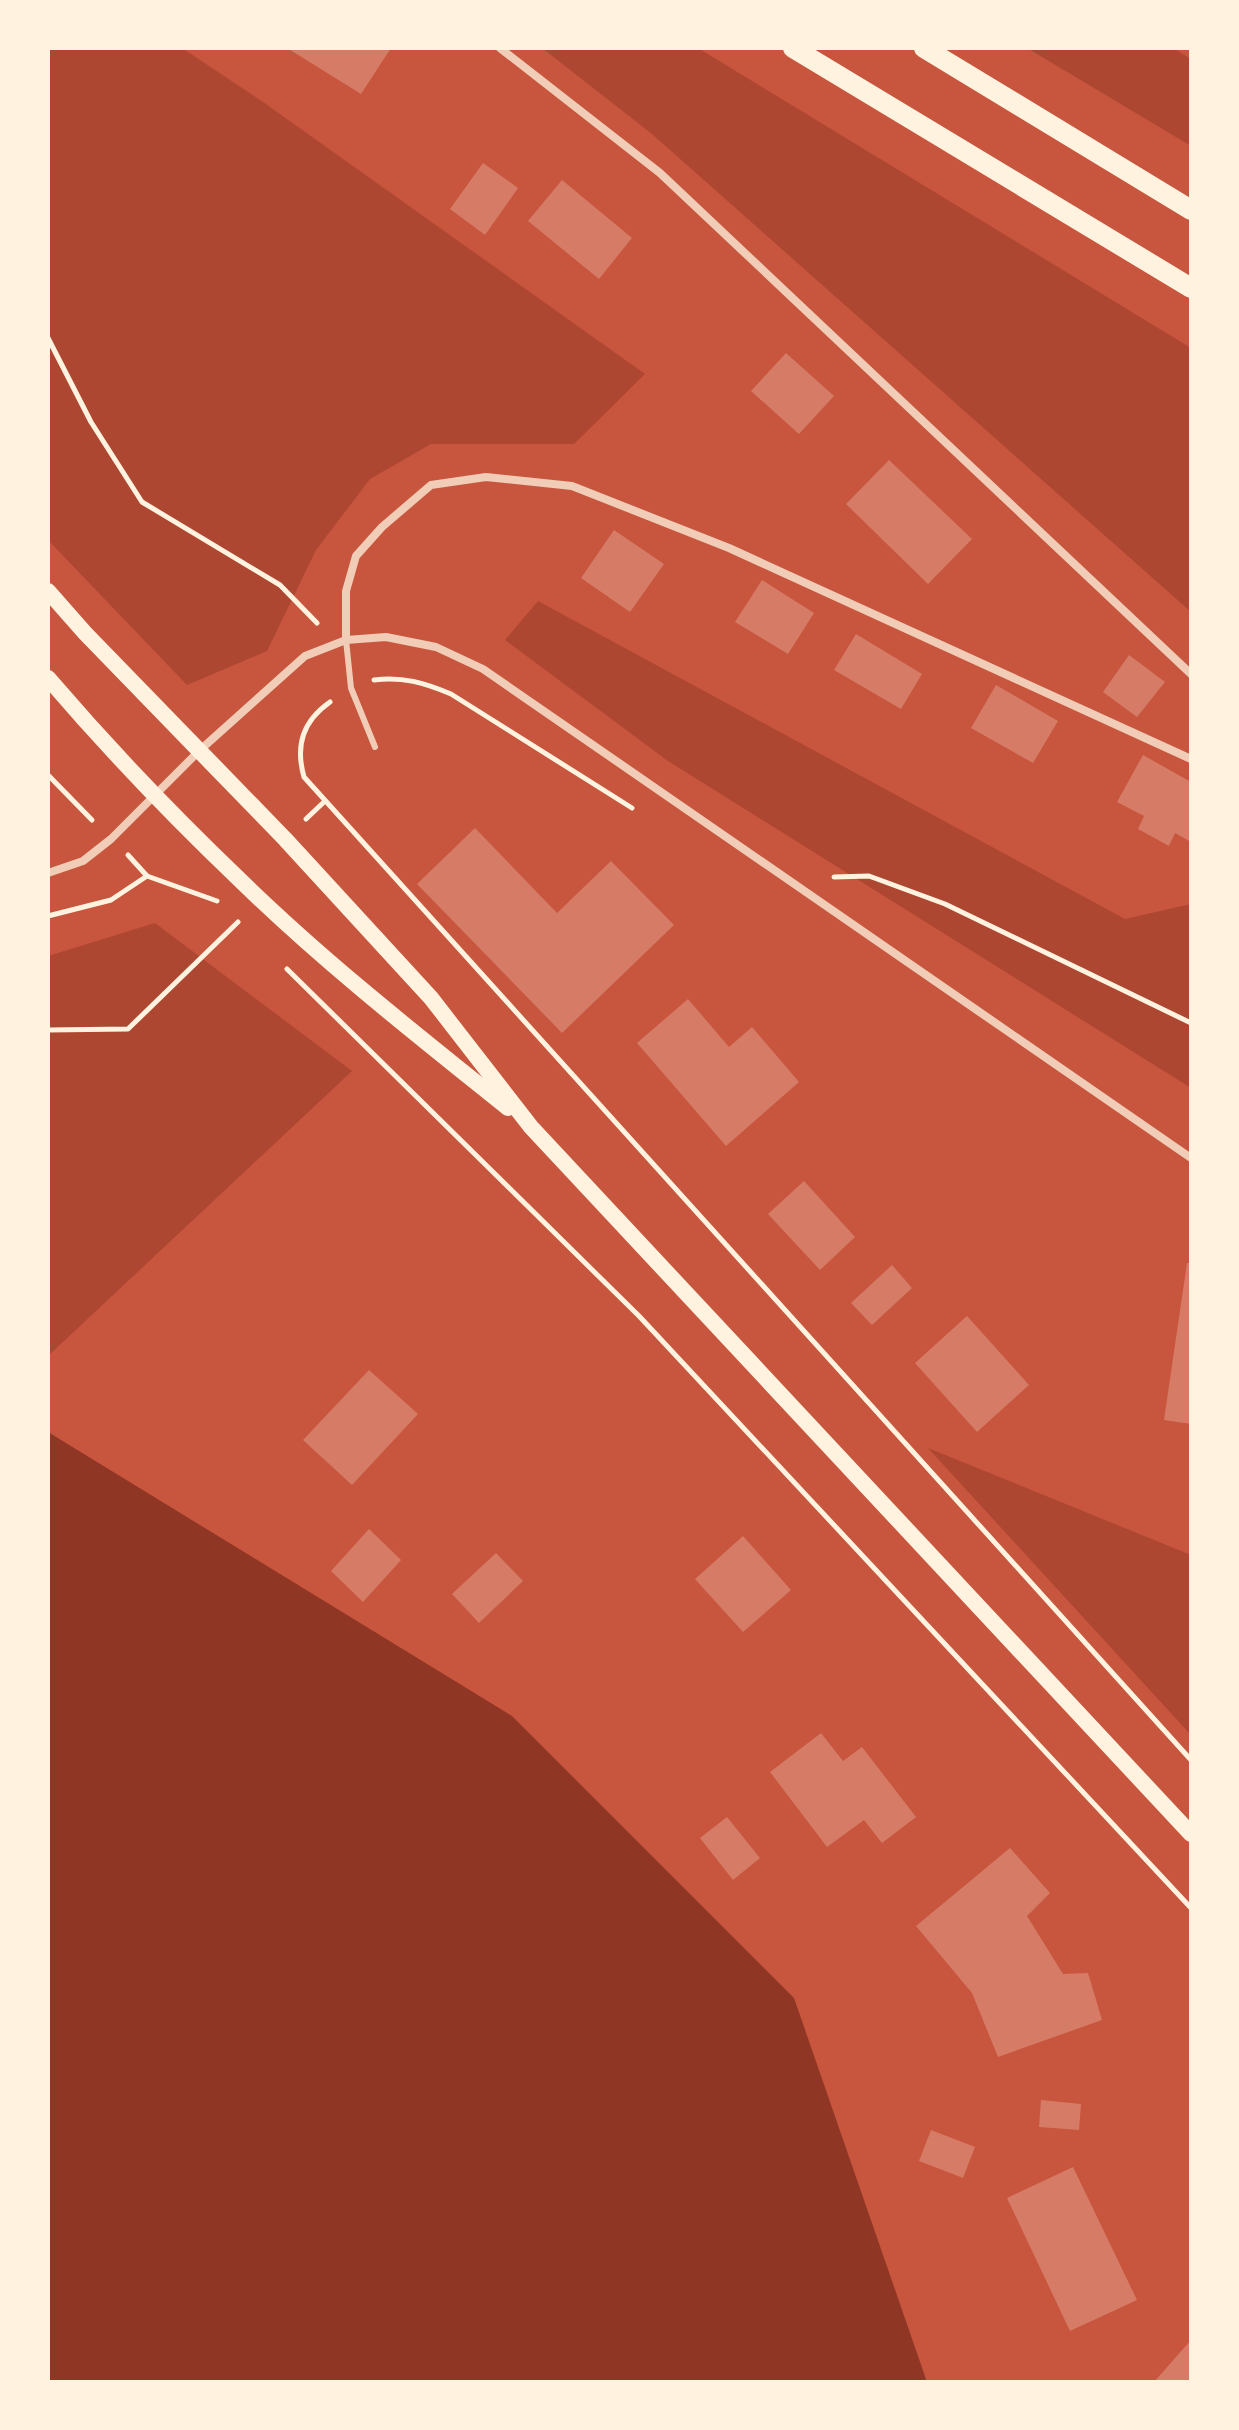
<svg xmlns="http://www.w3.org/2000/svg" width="1239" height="2430" font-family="'Golos Text',sans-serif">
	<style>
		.green { fill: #ae4732 }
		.water { fill: #8f3625 }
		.building { fill: #d67c66 }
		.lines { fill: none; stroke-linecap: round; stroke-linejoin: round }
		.path { stroke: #fff3e0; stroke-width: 5 }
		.service { stroke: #f1ccb7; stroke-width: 6 }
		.minor { stroke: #f1ccb7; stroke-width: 8 }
		.secondary { stroke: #fff3e0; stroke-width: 16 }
		.primary { stroke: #fff3e0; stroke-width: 20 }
	</style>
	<rect width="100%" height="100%" fill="#c8553d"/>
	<!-- green -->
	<g class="green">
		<path d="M48,48H182L263,102L645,374L574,444H431L370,479L316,550L267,651L187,685L48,540Z"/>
		<path d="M542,48H698L1191,348V612L652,134Z"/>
		<path d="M1027,48H1173L1191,59V146Z"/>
		<path d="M538,601L1125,919L1191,904V1088L668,761L505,640Z"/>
		<path d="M155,923L352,1071L48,1356V956Z"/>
		<path d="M928,1448L1191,1555V1735Z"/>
	</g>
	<!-- water -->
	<path class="water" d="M48,1432L512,1716L794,1998L927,2382H48Z"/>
	<!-- building -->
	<g class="building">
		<path d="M287,48H391L361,94Z"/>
		<path d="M483,163L518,188L485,235L450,209Z"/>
		<path d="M562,180L632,238L599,279L528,221Z"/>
		<path d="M786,353L834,396L799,434L751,391Z"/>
		<path d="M889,460L972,539L928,584L846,504Z"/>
		<path d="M614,530L664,564L630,612L581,578Z"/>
		<path d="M762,580L814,613L788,654L735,622Z"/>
		<path d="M856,634L922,674L901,709L834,670Z"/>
		<path d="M1129,655L1165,682L1137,717L1103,692Z"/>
		<path d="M996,685L1058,721L1033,763L971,728Z"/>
		<path d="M1143,755L1191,782V842L1175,833L1169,846L1138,829L1144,816L1117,802Z"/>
		<path d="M475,828L557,913L611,861L674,925L562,1033L417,884Z"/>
		<path d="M688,999L729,1047L752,1027L799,1082L726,1146L637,1043Z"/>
		<path d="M804,1181L855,1237L820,1270L768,1214Z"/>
		<path d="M1187,1263H1191V1424L1164,1420Z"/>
		<path d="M892,1265L912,1288L872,1325L851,1303Z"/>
		<path d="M967,1316L1029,1385L977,1432L915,1363Z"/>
		<path d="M369,1370L418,1414L352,1485L303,1440Z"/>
		<path d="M369,1529L401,1560L363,1602L331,1571Z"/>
		<path d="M743,1536L791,1590L743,1632L695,1579Z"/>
		<path d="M496,1553L523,1581L479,1623L452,1594Z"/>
		<path d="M821,1733L843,1761L862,1747L916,1817L882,1843L864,1820L827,1847L770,1772Z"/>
		<path d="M727,1817L760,1858L733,1880L700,1838Z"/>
		<path d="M1010,1848L1050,1893L1027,1916L1063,1974L1088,1973L1102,2020L998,2057L972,1993L916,1926Z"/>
		<path d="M1041,2100L1081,2104L1079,2130L1039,2127Z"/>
		<path d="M931,2130L975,2147L963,2178L919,2161Z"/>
		<path d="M1073,2167L1137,2300L1070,2331L1007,2198Z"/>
		<path d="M1191,2340V2382H1154Z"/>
	</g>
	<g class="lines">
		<!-- path -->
		<g class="path">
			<path d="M48,338L91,422L142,502L280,585L317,623"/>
			<path d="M374,680C402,676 425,683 451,694L632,808"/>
			<path d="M330,702C303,721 295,745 304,777L1191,1760"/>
			<path d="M48,775L92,820"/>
			<path d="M306,819L325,801"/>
			<path d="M128,855L147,876L217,901"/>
			<path d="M834,877L869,876L945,904L1191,1023"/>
			<path d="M48,916L111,900L147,876"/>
			<path d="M287,969L639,1316L1191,1908"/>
			<path d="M48,1030L128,1029L238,922"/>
		</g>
		<!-- service -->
		<path class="service" d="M346,640L351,688L375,747"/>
		<!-- minor -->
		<g class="minor">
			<path d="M500,48L660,173L1191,674"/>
			<path d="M346,640V591L356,556L382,527L431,485L486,477L572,486L729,548L1191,759"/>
			<path d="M48,873L83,861L111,839L199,751L305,656L346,640L386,637L436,647L483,669L1191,1158"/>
		</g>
		<!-- secondary -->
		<g class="secondary">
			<path d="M48,591L85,633L285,839L431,998L531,1127L1191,1834"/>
			<path d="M48,678C108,748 173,816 240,880C324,962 417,1035 508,1108"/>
		</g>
		<!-- primary -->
		<g class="primary">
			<path d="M793,48L1191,288"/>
			<path d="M924,48L1191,210"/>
		</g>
	</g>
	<!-- border -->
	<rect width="1239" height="2430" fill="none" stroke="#fff3e0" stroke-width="100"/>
</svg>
